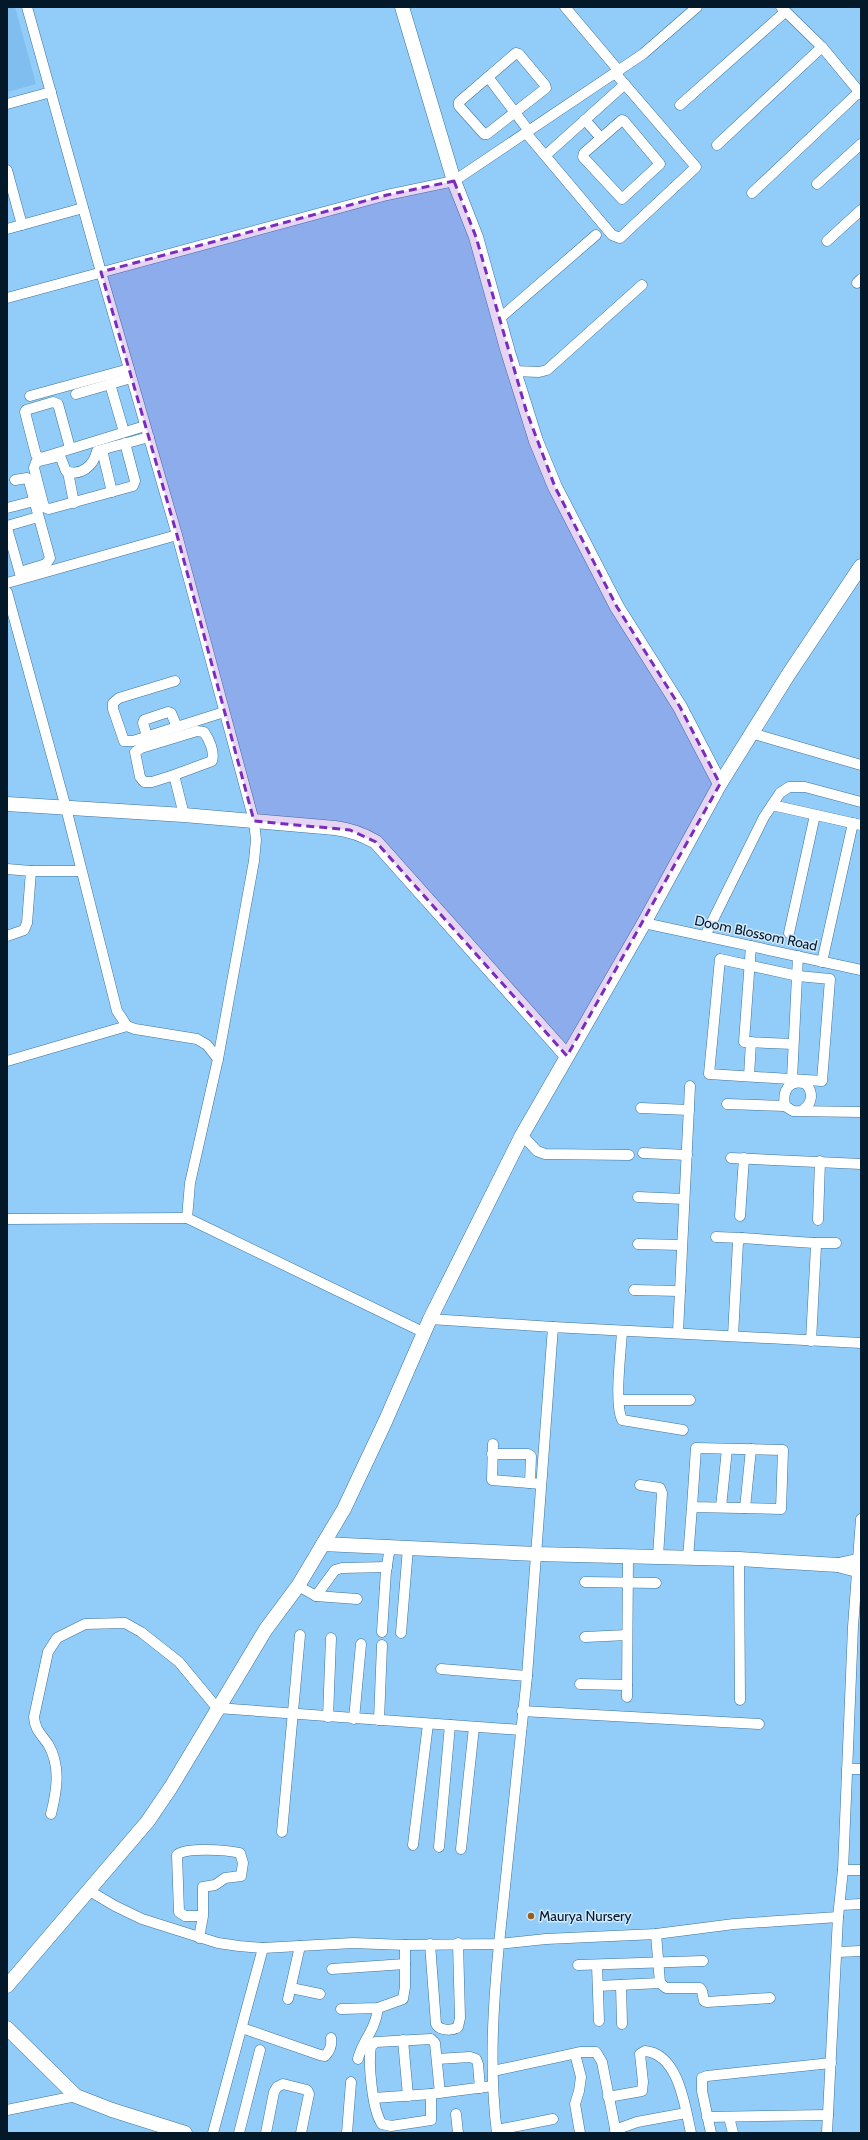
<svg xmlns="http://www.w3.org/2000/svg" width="868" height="2140" font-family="Cabin,sans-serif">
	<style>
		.built { fill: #7fbeee }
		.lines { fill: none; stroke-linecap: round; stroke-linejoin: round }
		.street-casing { stroke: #3d749c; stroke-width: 11 }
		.secondary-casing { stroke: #3d749c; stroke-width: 15 }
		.street { stroke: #fff; stroke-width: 10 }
		.secondary { stroke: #fff; stroke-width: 14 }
		.marked { fill: #7b2cbf; fill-opacity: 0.2; stroke: #7b2cbf; stroke-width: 3; stroke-dasharray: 8 5; stroke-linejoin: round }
		.poi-dot { fill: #995e1f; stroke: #d2e8fb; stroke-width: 1.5 }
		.labels { text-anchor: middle; stroke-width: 3; stroke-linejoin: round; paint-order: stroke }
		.street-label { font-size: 14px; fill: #03192a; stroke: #d2e8fb }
		.poi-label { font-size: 14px; fill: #03192a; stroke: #d2e8fb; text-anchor: start }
	</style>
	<rect width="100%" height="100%" fill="#92ccf8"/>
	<!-- built -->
	<path class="built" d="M7,7H15L36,84L7,92Z"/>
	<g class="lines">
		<defs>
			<g id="street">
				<path d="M27,7L101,272L177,535L254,821L256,840L254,861L218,1059"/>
				<path d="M565,7L619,71"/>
				<path d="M781,7L822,47L861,94"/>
				<path d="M516,53L519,54L545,85L546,88L487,134H484L459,106V102Z"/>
				<path d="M488,77L529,131"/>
				<path d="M7,104L51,92"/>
				<path d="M680,105L785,12"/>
				<path d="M585,120L601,138"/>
				<path d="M622,120L624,121L660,164L622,199L583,157L584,153Z"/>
				<path d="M526,133L612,235L620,238L696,167L615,73"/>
				<path d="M717,145L822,47"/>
				<path d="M546,155L625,84"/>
				<path d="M7,170L22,225"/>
				<path d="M817,184L861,144"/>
				<path d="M752,193L859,92"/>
				<path d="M7,229L83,208"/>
				<path d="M827,241L861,210"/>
				<path d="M857,283L861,279"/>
				<path d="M7,298L387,195L454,181L643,54L697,7"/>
				<path d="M499,319L596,235"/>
				<path d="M514,371L539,372L547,370L642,285"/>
				<path d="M110,384L124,432"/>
				<path d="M76,394L131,378"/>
				<path d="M30,396L129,369"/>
				<path d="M125,443L135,481L133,486L49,509L44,507L34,468L36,462L60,456L66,471C81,477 94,465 97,451C114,446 131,442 149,437"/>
				<path d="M70,448L58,404L53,402L26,410L25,412L36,455L41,458L145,426"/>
				<path d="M102,450L112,492"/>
				<path d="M68,472L74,503"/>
				<path d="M15,480L27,478L29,481L50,558L46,564L20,572"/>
				<path d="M7,508L34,501"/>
				<path d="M7,526L38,517"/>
				<path d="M7,528L21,577"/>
				<path d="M7,583L177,535"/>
				<path d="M7,592L66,808L117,1011L127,1026L135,1029L197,1039L207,1045L218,1059L190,1183L187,1218L425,1333"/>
				<path d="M175,681L119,698L113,703V709L124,741H133L224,712"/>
				<path d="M751,733L861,765"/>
				<path d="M147,736L143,723L144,720L168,712L171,713L177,727"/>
				<path d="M174,775L212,761C215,752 209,739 204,732L197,731L141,748L135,752L140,777L144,782H152L174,775L184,815"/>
				<path d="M772,805L861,825"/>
				<path d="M7,869L31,871L27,923L24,930L7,936"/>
				<path d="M31,871H81"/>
				<path d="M644,923L861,970"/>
				<path d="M789,933L815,815"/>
				<path d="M705,936L764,817L780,793L789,787H805L861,802"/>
				<path d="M751,946L744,1042L793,1044"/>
				<path d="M720,959L798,976L830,979L822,1081L709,1074Z"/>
				<path d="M822,962L853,823"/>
				<path d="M7,1061L127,1026"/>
				<path d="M749,1076L751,1042"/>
				<path d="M792,1079L798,956"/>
				<path d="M727,1104L785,1106L793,1111L861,1112"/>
				<path d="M785,1106C782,1091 789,1078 806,1084C813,1092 813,1102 804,1109"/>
				<path d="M641,1108L689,1110"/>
				<path d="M522,1135L537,1151L545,1154L629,1155"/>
				<path d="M643,1153L687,1155"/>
				<path d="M731,1158L861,1164"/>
				<path d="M638,1197L684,1199"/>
				<path d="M740,1216L744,1158"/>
				<path d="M7,1219L187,1218"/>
				<path d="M818,1220L820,1161"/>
				<path d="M716,1237L742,1238"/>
				<path d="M814,1243H836"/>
				<path d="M638,1244L682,1245"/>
				<path d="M634,1290L680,1291"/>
				<path d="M430,1319L553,1327"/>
				<path d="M622,1331C621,1353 614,1402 622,1420L683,1430"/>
				<path d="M678,1332L690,1086"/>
				<path d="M733,1336L738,1242L742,1238L814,1243L816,1246L811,1341"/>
				<path d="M619,1400H690"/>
				<path d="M493,1444L492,1480L541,1484"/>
				<path d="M492,1454H528L531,1456L530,1483"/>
				<path d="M640,1485L660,1488L662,1493L658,1557"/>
				<path d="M721,1507L727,1449"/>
				<path d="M745,1508L751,1449"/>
				<path d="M688,1558L692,1507L781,1509L783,1450L696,1448L692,1507"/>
				<path d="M739,1559L740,1700"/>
				<path d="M585,1582L656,1583"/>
				<path d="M298,1586L316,1596L357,1599"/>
				<path d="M316,1596L335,1570L342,1568L387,1567"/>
				<path d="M382,1632L386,1571L390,1547"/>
				<path d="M401,1633L408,1548"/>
				<path d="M585,1637L627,1635"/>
				<path d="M441,1669L527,1676"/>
				<path d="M580,1684L627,1685"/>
				<path d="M627,1697L628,1556"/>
				<path d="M522,1711L759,1724"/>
				<path d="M328,1717L331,1638"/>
				<path d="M354,1719L361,1644"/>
				<path d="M379,1720L382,1645"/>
				<path d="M847,1769H861"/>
				<path d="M51,1814C57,1790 61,1766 48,1744C41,1734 35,1730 34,1717L48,1652L57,1638L85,1624L125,1623L141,1632L179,1662L217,1708L521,1730"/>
				<path d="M282,1832L300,1635"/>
				<path d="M413,1845L428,1724"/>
				<path d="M439,1847L450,1725"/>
				<path d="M461,1849L474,1727"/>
				<path d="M843,1870H861"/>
				<path d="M88,1890L115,1906L142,1919L218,1943L239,1946L263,1948L353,1943L405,1945L499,1944L527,1676L553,1327L861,1343"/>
				<path d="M841,1905L861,1904"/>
				<path d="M656,1934L660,1983L666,1988H700L702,1991L704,2001L707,2002L770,1998"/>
				<path d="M199,1938L203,1916H185L179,1912L177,1855C187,1847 227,1850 240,1853L243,1863L241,1876L225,1878L215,1885L203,1887V1916"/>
				<path d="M430,1944L436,2024C440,2031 452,2031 458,2027L460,2018L458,1943"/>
				<path d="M838,1952L861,1951"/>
				<path d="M578,1965L703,1961"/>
				<path d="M597,1965L599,2021"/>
				<path d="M332,1969L405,1964"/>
				<path d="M621,1985L622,2024"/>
				<path d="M598,1986L660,1983"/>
				<path d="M291,1988L320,1994"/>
				<path d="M288,1999L300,1946"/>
				<path d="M341,2009L378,2008L403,1999L405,1987V1945"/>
				<path d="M242,2028L320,2055L325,2056C330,2051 332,2045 331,2038"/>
				<path d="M403,2040L408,2096"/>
				<path d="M575,2054L581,2077L579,2091L575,2104L580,2133"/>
				<path d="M358,2059C363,2039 375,2032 378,2008"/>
				<path d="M437,2059L470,2057L476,2059L478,2064L480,2088"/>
				<path d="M493,2071L581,2052H596L602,2062L616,2133"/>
				<path d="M440,2093L435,2043L431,2039L376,2042L371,2046C368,2062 372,2110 382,2124L391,2126L431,2120V2094L493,2086"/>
				<path d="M608,2097L642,2091L643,2082L640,2054L645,2051C679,2054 685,2107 691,2133"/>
				<path d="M374,2098L431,2094"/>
				<path d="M7,2110L76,2096"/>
				<path d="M456,2114L458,2133"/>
				<path d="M707,2117L828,2115"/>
				<path d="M729,2117L733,2133"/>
				<path d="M497,2130L553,2119"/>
				<path d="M615,2130L637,2122L686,2113"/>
				<path d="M213,2133L263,1948"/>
				<path d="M239,2133L260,2050"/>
				<path d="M266,2133L274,2092L277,2087L283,2084L307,2090L309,2094L301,2133"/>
				<path d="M347,2133L351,2082"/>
				<path d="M497,2133C489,2070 493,2007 499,1944L546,1939L656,1934L734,1924L838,1917"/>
				<path d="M711,2133L702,2091V2078L707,2076L831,2063"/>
				<path d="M827,2133L838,1917L843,1870L853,1627L861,1519"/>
			</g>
			<g id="secondary">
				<path d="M402,7L454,181L476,237L508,352L536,441L555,487L617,607L680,707L720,784"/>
				<path d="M7,804L184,815L335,828C351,830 362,834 376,842L567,1056"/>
				<path d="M323,1544L536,1554L739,1559L838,1565L861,1571"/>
				<path d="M839,1565L861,1560"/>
				<path d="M7,1986L148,1821L171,1787L266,1629L298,1586L344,1509L385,1422L430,1319L522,1135L644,923L720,784L788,675L861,566"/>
				<path d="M7,2028L76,2096L112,2110L185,2133"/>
			</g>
		</defs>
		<!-- street casing -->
		<use href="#street" class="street-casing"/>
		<!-- secondary casing -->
		<use href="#secondary" class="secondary-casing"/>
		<!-- street -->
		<use href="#street" class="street"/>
		<!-- secondary -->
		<use href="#secondary" class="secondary"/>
	</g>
	<!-- marked area -->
	<path class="marked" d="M454,181L476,237L526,410L555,487L617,607L680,707L720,784L567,1056L376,842L350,830L254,821L177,535L101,272L387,195Z"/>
	<!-- markers -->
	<circle class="poi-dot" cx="531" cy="1916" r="4"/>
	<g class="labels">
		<!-- street labels -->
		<g class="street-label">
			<text transform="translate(756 933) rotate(12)" y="5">Doom Blossom Road</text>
		</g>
		<!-- poi labels -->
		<g class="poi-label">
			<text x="539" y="1921">Maurya Nursery</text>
		</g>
	</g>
	<!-- border -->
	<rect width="868" height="2140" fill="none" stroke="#03192a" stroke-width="16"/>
</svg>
